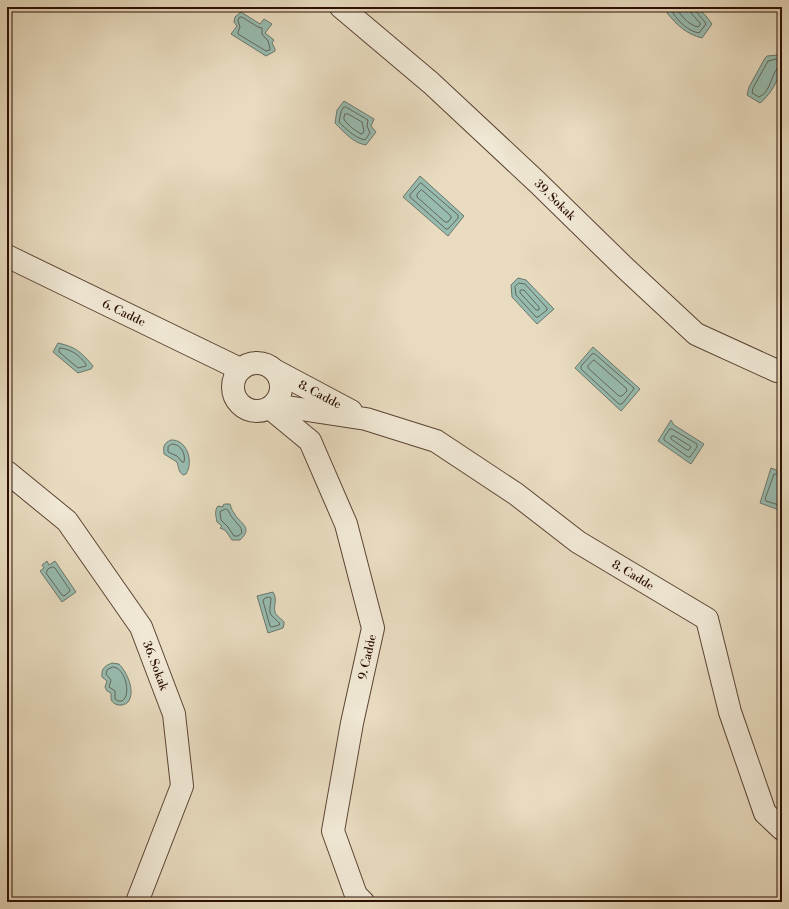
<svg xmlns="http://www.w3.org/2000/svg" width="789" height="909" font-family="'Libre Bodoni',serif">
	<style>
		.water { fill: #97bbaf; stroke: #6c776b }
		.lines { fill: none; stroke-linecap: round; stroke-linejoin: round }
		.shore { stroke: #62665a; stroke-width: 1 }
		.minor-casing { stroke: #5b4333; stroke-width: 24 }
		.minor { stroke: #f0e8d5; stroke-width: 22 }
		.labels { text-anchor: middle; stroke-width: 3; stroke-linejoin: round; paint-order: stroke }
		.street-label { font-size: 12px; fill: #2c1004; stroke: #f0e8d5 }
	</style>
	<rect width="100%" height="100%" fill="#e8dbbf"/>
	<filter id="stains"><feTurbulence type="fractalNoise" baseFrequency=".005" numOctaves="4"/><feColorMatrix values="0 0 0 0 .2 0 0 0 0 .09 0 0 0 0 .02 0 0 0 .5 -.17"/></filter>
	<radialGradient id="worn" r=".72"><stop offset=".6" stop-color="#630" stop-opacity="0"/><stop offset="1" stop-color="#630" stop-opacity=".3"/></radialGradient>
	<!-- water -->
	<g class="water">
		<path d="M671,7H697L706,16L712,24L702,38C686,34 677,25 667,13Z"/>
		<path d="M241,12L260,24L264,19L272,24L265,33L274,40L272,43L275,49V51L266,56L231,34L237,26L234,22L235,17Z"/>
		<path d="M778,55C788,67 771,95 760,103L747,95L749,87L765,58L767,56Z"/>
		<path d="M344,101L374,119L371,126L376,132L366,145C353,143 344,132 335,123L337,110Z"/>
		<path d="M420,176L464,216L448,236L403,197Z"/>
		<path d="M518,278L526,280L554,309L537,324L512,297L511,285Z"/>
		<path d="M58,343C76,347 81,352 93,366L91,369L78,373L53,352Z"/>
		<path d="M593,347L640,389L621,411L575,368Z"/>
		<path d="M671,420L674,425L704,444L691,464L658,441Z"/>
		<path d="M171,440C187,439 194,462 186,474L183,475C178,471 179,468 177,462L164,454C163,446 164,443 171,440Z"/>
		<path d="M771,468L782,472V511L760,503Z"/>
		<path d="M225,504H230C231,507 232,511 234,513C240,524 254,527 240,540H232L225,530L220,528L222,526L217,522C216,516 214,511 218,506L223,507V505Z"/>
		<path d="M47,561L49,565L55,561L76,592L62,602L40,571L44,568L42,565Z"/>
		<path d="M273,592C278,600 273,606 275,612C276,616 282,619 284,622V625L283,628L268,633L257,596Z"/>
		<path d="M112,663L119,664C127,672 136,692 128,702C123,707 113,706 111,699C111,698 111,694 111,693L107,691L105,687L107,681L102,677C101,668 105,666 112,663Z"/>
	</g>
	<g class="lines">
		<!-- shore -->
		<g class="shore">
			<path d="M674,7L673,13C679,22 688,31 699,33L706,24C703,18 695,13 695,7"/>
			<path d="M679,7V12C684,19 690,25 698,27L700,25V23L691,13L690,7"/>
			<path d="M240,17H242L258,27L262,28V34L268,41L270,48V50L266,51L238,34V32L240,27L238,21Z"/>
			<path d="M782,62H781L776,59L768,61L753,88L752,93L759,97C772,92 771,70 781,65L782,66"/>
			<path d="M344,107H346L368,120L367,126L370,133L365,140C355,138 346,129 339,122L341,112Z"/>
			<path d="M345,114H348L362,122L364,131L363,133L361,134L352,128L345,121L344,119Z"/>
			<path d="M421,183L458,215V218L448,229H446L410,197V195Z"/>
			<path d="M422,190L451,216V218L448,222H445L417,197V194L420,191Z"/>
			<path d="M519,283L525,284L547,308V310L538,317H536L516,295L515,287Z"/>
			<path d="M521,290H524L539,307V310H536L521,294L520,292Z"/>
			<path d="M60,348C71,349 79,355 86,364V366L78,368L59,352V350Z"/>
			<path d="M595,354L634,388L633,390L622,404H619L581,369V366L592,354Z"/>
			<path d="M594,360L626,388L627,391L622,396H619L588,368V366Z"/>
			<path d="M670,429H672L697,444V447L690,457H688L664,440V438Z"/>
			<path d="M672,436H674L690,446L691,447L689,450H687L671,439V437Z"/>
			<path d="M172,444C181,444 186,454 184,462H182L177,456L168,452V447Z"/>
			<path d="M782,475L775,474H774L765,499L766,501L782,506"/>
			<path d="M226,509L228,510L231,516L241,528L242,533L238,536H234L228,527L221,520L220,512Z"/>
			<path d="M53,567L55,568L70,590L69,592L64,596L62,595L46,573L48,569Z"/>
			<path d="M269,597L271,598C271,603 269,609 270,613C272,617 277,620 280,624L279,625L272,627L270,626L263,601L264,599Z"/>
			<path d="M113,667C125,667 132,695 122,701H118L115,699V691L109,687L111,680L106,674L107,670Z"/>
		</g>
		<defs>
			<g id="minor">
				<path id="s1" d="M341,7L431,83L537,182L624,267L696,334L777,371L782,372"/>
				<path id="s2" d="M7,256L240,369"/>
				<circle cx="257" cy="387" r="24"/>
				<path id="s3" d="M274,370L351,411"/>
				<path id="s4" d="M274,405L366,419L436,441L516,494L578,542L707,619L730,712L765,813L782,829"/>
				<path d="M270,408L310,441L346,524L373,628L352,723L333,831L356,895L363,902"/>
				<path id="s5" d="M7,472L67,521L141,627L174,714L182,786L137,902"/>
			</g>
		</defs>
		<!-- minor casing -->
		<use href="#minor" class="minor-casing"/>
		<!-- minor -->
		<use href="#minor" class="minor"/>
	</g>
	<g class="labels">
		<!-- street labels -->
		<g class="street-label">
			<text dy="4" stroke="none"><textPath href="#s1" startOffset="288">39. Sokak</textPath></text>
			<text dy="4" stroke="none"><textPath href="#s2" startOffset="130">6. Cadde</textPath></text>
			<text dy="4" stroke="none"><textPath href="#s3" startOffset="52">8. Cadde</textPath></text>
			<text dy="4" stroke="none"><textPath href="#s4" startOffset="405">8. Cadde</textPath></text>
			<text transform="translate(367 657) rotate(-77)" y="4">9. Cadde</text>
			<text dy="4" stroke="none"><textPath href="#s5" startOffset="248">36. Sokak</textPath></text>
		</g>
	</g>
	<!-- margin -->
	<rect width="789" height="909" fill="none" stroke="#e8dbbf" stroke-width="24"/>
	<rect x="8" y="8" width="773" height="893" fill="none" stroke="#2c1004" stroke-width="2"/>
	<rect x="12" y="12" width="765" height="885" fill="none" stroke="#2c1004"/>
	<rect width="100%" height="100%" filter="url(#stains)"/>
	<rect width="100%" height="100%" fill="url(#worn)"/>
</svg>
